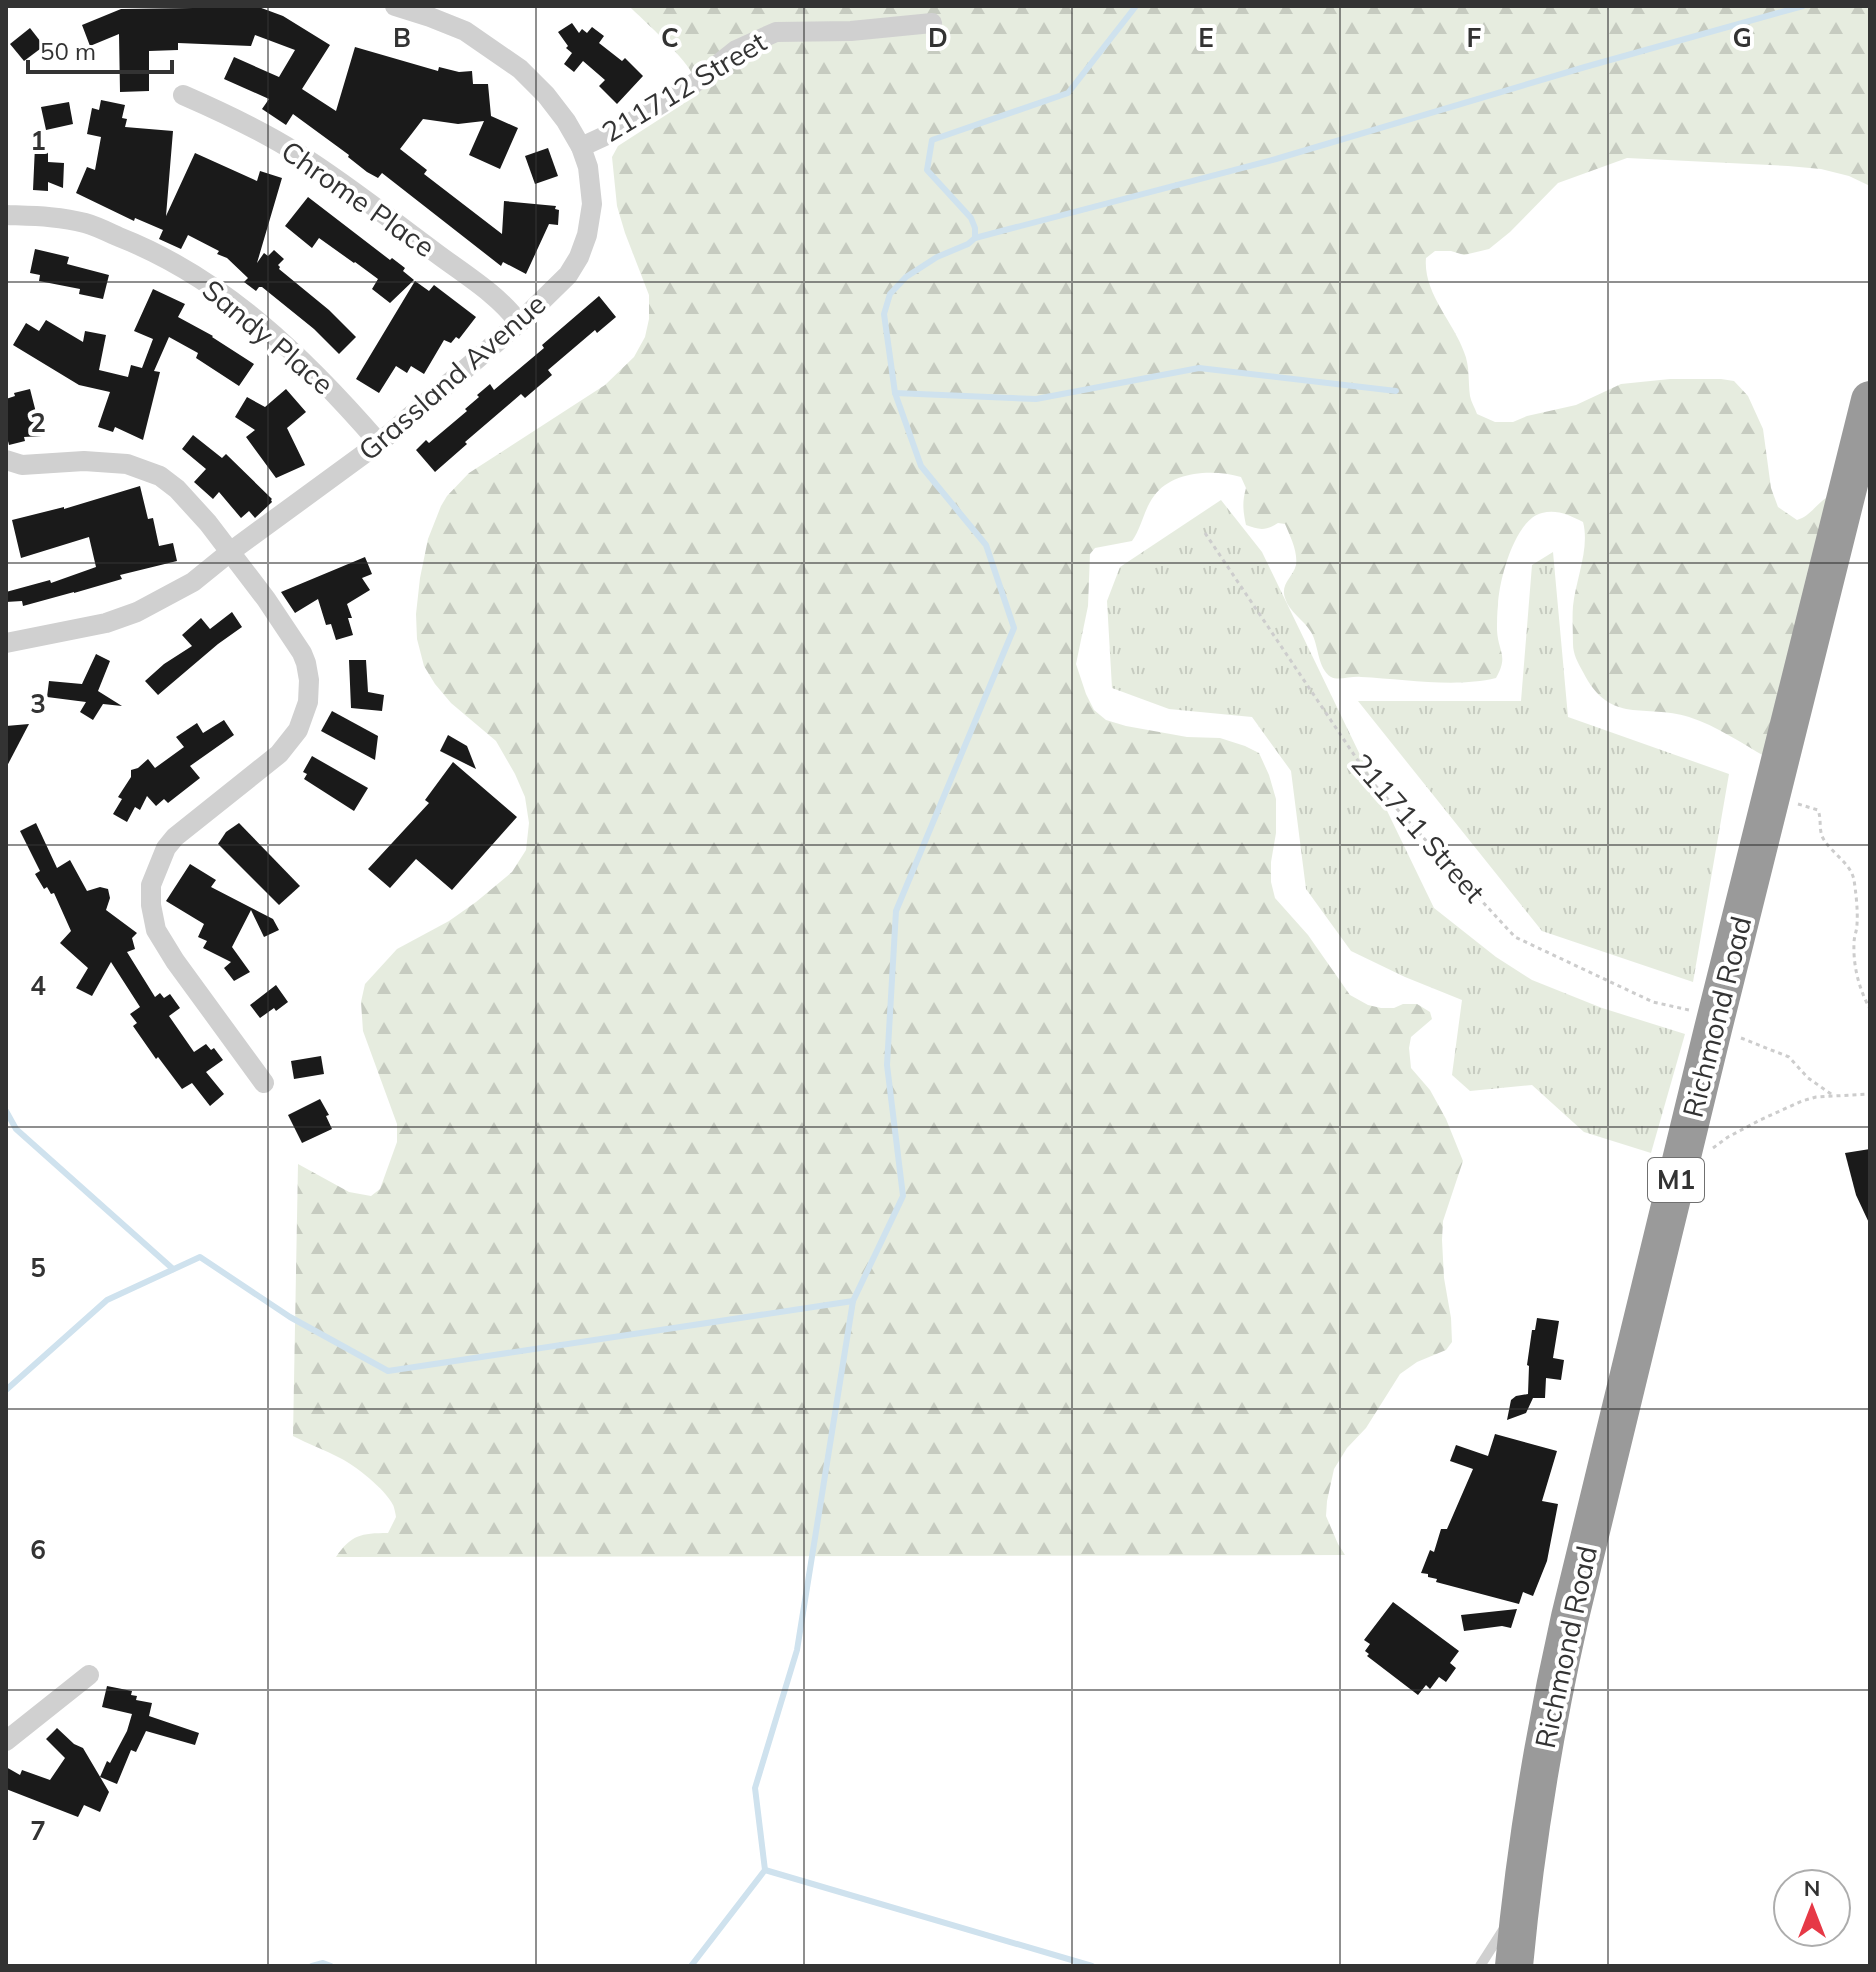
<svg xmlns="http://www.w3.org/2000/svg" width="1876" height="1972" font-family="Mulish,sans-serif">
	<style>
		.grass { fill: url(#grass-tufts) }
		.forest { fill: url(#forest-firs) }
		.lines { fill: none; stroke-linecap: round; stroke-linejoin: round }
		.stream { stroke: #cfe2ee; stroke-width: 6 }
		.building { fill: #1a1a1a }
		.path { stroke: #cdcdcd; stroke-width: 3; stroke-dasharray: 4 4; stroke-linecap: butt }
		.lane { stroke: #d0d0d0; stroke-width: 10 }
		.street { stroke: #d0d0d0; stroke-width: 20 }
		.highway { stroke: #9a9a9a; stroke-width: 38 }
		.grid { fill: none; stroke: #333; stroke-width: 2; stroke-opacity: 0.55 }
		.labels { text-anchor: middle; stroke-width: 8; stroke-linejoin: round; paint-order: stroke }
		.shield { fill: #fff; stroke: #707070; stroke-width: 2 }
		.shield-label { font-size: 26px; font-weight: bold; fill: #333 }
		.street-label { font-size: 28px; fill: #333; stroke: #fff }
		.grid-label { font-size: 26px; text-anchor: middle; font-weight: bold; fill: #333; stroke: #fff; stroke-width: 8; stroke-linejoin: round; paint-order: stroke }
	</style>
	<defs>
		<pattern id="grass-tufts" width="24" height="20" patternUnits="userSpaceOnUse" patternTransform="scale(2)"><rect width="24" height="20" fill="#e6ecdf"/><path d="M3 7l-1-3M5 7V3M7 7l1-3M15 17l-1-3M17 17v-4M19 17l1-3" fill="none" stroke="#c6cbc0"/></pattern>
		<pattern id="forest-firs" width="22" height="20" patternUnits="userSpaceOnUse" patternTransform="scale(2)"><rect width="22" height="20" fill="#e6ecdf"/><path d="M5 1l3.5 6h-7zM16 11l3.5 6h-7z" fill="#c6cbc0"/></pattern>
	</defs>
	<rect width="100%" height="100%" fill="#fff"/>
	<!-- grass -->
	<g class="grass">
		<path d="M1221,500L1262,552L1434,908L1496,957L1532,980L1602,1008L1685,1034L1651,1153L1584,1132L1532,1085L1470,1091L1452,1075L1462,1000L1405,977L1351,951L1306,889L1291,771L1252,717L1169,709L1112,688L1107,601L1120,567Z"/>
		<path d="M1553,552L1568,717L1729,774L1693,982L1542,931L1358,701H1521L1532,565Z"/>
	</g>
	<!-- forest -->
	<path class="forest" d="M629,6H1870V186L1849,176L1821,169L1788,166L1627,158L1558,183L1510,232L1489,249L1464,255L1451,251H1435L1426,258C1423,293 1453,321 1464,352C1470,366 1468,381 1470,396C1471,402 1475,408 1477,414L1495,422H1513L1527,416L1576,405L1621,384L1670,379H1721L1734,381L1748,396L1763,429L1771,488L1778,507L1797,520C1811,516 1817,502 1831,495L1766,757C1741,743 1717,726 1689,717C1645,703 1610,726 1583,672C1578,663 1573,654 1573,644C1573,631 1572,619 1573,606C1576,579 1590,548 1583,522C1570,515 1556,509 1542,513C1515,519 1499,580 1498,605C1497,613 1497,622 1497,630C1498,652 1509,655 1496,678C1456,688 1403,679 1361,677C1351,676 1338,681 1331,677C1317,668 1319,645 1311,632C1304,620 1289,612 1285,598C1280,584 1293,577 1296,565C1298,551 1290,536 1285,524L1278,523C1266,531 1259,530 1246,525C1243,511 1242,502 1246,488L1241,477C1213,469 1172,471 1154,496C1144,509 1142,527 1132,541L1095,548L1090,554L1088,606L1076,664L1086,694L1094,710L1106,720L1126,726L1187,737L1220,738L1245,746L1259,753L1269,775L1276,799V833L1271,862V882L1275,898L1308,935L1350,995L1368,1005L1381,1008H1394L1403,1004H1417L1430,1012L1432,1019L1411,1037L1409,1048L1411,1068L1430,1090L1446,1119L1463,1161L1443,1221L1442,1240L1444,1278L1451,1318L1452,1342L1446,1350L1417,1362L1400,1374L1366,1428L1347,1448L1334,1469L1327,1501L1326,1516L1338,1544L1345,1555L336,1557C351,1535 361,1533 388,1533L396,1517C396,1516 394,1506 393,1505C386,1490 355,1465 340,1458C325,1450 308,1444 293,1436L298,1164L349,1192L371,1196L380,1189L397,1142V1124L363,1031L361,1002L365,984L397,949L449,921L476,902L512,872L526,850L529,823L525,797L515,774L496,741L451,703L435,684L424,666L417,639L416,614L420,578L428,539L441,506L447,496L469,473L605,385L634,357L645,337L649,319V295L625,233L617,206L612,157L618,146L683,104C690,97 696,87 693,76C689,61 643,20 629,6Z"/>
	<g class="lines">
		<!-- stream -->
		<g class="stream">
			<path d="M975,238L1276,159L1585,67L1803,6"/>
			<path d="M895,393L1036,399L1199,368L1396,391"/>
			<path d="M6,1111L16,1129L173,1269"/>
			<path d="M6,1390L107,1300L200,1257L290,1317L388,1371L853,1301"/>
			<path d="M765,1870L1092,1966"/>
			<path d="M312,1966L323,1963L331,1966"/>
			<path d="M691,1966L765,1870L755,1788L797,1650L853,1301L903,1196L887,1065L896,911L1014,628L986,545L921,466L895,393L884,314L890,294L906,277L937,257L968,244L975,238V228L971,218L927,170L932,140L1068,93L1136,6"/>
		</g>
	</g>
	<!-- building -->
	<g class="building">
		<path d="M193,6H256L283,16L330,45L302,89L336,111L355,47L438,71L439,67L459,72L472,71L473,84H488L491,116L518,128L500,169L469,155L484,121L458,124L423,119L400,149L427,170L424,174L502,234L504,201L556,206L555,209L559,210L558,225L549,224L526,274L503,262L501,266L382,173L378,178L367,172L348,157L349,155L293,114L286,125L262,109L269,99L224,79L234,57L279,77L295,50L255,35L251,46L178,43V50L149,51V91L120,92L119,34L90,46L82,25L121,9L193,8Z"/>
		<path d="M572,23L579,33L582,29L587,33L592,27L604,36L599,43L622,61L625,58L643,76L617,104L599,86L605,80L583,61L574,72L564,64L572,53L566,48L568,46L558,32Z"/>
		<path d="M30,28L44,46L24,61L10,44Z"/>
		<path d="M101,100L125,105L122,118L127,119L125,127L173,131L166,216L195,153L257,181L260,171L282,178L257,263L264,253L268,256L274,250L284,259L278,265L280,267L279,269L329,310L356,337L339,354L314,329L262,287H259L256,291L244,282L248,278L227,258L217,254L219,251L188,235L181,249L159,239L163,230L135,218L134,221L76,193L87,167L95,170L101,137L87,134L92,108L99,110Z"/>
		<path d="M69,102L73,124L46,130L41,107Z"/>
		<path d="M35,146H48V162L64,163L63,188L48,182V191L33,190Z"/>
		<path d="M548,148L558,176L535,184L525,156Z"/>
		<path d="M308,197L390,260L392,258L405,268L403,271L414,280L390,303L372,289L378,279L355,262L354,263L319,238L312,248L285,226Z"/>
		<path d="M35,249L69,257L67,264L109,275L103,299L79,294L80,289L39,281L40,275L30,273Z"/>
		<path d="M415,281L429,291L434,285L476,317L459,339L456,337L451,343L444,340L424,374L411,366L407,373L396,366L379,393L356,379Z"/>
		<path d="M153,289L185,304L178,317L213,336L212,337L254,364L239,386L196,358L198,353L169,337L154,371L160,372L143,440L115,427L113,432L98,427L110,392L79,385L13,345L26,323L39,331L46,320L83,342L85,331L106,335L99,370L128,377L131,365L142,368L153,339L134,331Z"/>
		<path d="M599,296L616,317L597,333L595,330L548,370L552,375L525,398L521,394L465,442L467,444L435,472L416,450L426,440L429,443L467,411L465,409L479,397L477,395L490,384L494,390L544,348L542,345Z"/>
		<path d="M30,389L42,436L24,437L25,441L9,445L6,433V399L15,396L14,393Z"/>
		<path d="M286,389L306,412L287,428L305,465L276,478L246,437L255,430L235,417L247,397L265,407Z"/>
		<path d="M193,435L222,458L226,454L272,499L271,500L272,502L255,518L249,511L241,518L219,492L213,499L194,482L206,469L182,449Z"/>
		<path d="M140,486L148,519L153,518L159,546L173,543L177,561L120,575L122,579L74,593V592L23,606L22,601L6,602V592L50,580L51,583L96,567L89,537L21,558L12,520L64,507V509Z"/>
		<path d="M365,557L372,574L362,578L370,590L347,604L352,618H348L353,635L336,640L331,624L326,625L318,599L295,613L281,592Z"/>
		<path d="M232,612L242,627L218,644L158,695L145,681L164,664L192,646L182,635L201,618L210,629Z"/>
		<path d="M96,654L110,661L98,691L122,706L103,704L93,720L80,712L86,702L47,697L49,681L82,684Z"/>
		<path d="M349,660H366L368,692L384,695L382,711L351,708Z"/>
		<path d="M332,711L378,736L375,760L321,731Z"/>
		<path d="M224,720L234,735L190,766L200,778L168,803L164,799L156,806L147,796L140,810L135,807L127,822L113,814L122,799L118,797L131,777V770L138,768L148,759L155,768L184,747L176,737L197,723L203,733Z"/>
		<path d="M29,724L6,768V726Z"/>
		<path d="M448,735L467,746L476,769L440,751Z"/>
		<path d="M312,756L368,788L354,811L304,779L307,774L303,772Z"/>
		<path d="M453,762L517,817L452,890L416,859L390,888L368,869L429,803L425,800Z"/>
		<path d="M36,823L57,868L70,860L87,891L100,887L108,889L110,898L106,910L137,933L132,938L135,949L127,952L155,997L160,993L164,998L170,994L180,1008L169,1016L194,1052L206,1044L211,1050L214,1048L223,1060L206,1072L224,1094L210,1106L192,1083L182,1089L158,1057L156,1059L133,1026L137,1023L130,1014L140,1007L111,962L92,996L76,988L88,968L60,943L71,931L54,893L51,894L47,887L44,889L35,874L40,871L20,831Z"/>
		<path d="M239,823L300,886L279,905L218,844L226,832Z"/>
		<path d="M190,864L216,880L211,887L273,919L279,930L264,937L251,910L232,947L250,972L234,981L224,968L231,962L203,948L207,941L198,937L204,924L166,901Z"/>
		<path d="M276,985L288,1002L276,1011L274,1008L260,1018L250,1005Z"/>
		<path d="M321,1056L324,1074L294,1079L291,1061Z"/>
		<path d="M320,1099L329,1115L326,1116L332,1129L302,1143L288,1115Z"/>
		<path d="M1870,1149V1225L1856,1195L1845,1153Z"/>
		<path d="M1537,1318L1559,1321L1553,1358L1564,1360L1561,1380L1546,1378L1545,1398H1533L1526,1413L1507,1420L1511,1400L1516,1396L1528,1394L1529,1366L1527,1365L1532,1330H1535Z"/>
		<path d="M1495,1434L1557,1451L1542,1501L1558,1504L1547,1561L1533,1596L1523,1592L1519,1604L1436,1582L1437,1579L1428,1577V1574L1421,1573L1430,1550L1434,1552L1441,1529H1447L1473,1469L1450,1461L1456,1445L1488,1456Z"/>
		<path d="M1393,1602L1459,1651L1450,1663L1456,1668L1446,1682L1439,1677L1430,1689L1426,1685L1418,1695L1367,1656L1369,1654L1365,1651L1370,1644L1364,1640Z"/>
		<path d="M1517,1609L1511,1628L1502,1626L1464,1631L1461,1615Z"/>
		<path d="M107,1686L132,1691L131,1695L137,1696L136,1700L152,1703L149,1716L199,1733L195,1745L146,1731L136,1752L131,1750L117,1784L100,1777L107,1761L110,1763L127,1731L132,1714L102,1707Z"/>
		<path d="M57,1728L74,1744L83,1748L109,1792L100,1812L84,1805L78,1817L6,1789V1767L20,1775L22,1770L50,1780L65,1758L46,1739Z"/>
	</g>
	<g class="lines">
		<!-- path -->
		<g class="path">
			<path d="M1205,533L1373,783L1515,937L1653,1002L1689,1010"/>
			<path d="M1798,804L1818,810C1822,820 1818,831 1824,840C1833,854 1851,864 1854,880C1856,893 1858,911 1857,924C1857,931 1854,936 1854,943C1853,966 1859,989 1870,1009"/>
			<path d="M1741,1038L1789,1057L1808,1078L1834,1096"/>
			<path d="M1713,1148L1728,1137L1760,1120L1802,1101L1816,1097L1870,1094"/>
		</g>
		<!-- lane -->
		<path class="lane" d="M1480,1966L1505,1927"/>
		<!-- street -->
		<g class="street">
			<path d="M183,95C222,112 261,130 297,153C345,183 390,219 436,253C464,274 499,295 519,323"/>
			<path d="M581,147L620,129L692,85L736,50L776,32L851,31L932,23"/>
			<path d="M6,215C32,216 59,216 85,223C96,226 108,232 119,237C224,278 306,359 379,443"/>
			<path d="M6,460L22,465L84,461L127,464L160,476L177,489L208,523L266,599L302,653L306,663L309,680L308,702L298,730L279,754L175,837L166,848L151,885V905L156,930L175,961L264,1083"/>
			<path d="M6,643L106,623L137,612L193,582L230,552L379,443L519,323L568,275L579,257L587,235L592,204L588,167L581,147L566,121L546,95L520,69L465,31L430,17L395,6"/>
			<path d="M6,1741L89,1675"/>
		</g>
		<!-- highway -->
		<path class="highway" d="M1514,1966C1525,1849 1544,1732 1570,1617L1713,1029L1870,400"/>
	</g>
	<!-- grid -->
	<path class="grid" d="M268,6V1966M536,6V1966M804,6V1966M1072,6V1966M1340,6V1966M1608,6V1966M6,282H1870M6,563H1870M6,845H1870M6,1127H1870M6,1409H1870M6,1690H1870"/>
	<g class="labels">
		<!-- shield labels -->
		<rect class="shield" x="1648" y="1158" width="56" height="44" rx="6"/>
		<g class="shield-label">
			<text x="1676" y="1189">M1</text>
		</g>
		<!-- street labels -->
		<g class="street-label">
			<text transform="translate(684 87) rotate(-31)" y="10">211712 Street</text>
			<text transform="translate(358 199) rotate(35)" y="10">Chrome Place</text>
			<text transform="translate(268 337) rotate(40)" y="10">Sandy Place</text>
			<text transform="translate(452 377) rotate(-41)" y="10">Grassland Avenue</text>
			<text transform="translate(1418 828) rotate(49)" y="10">211711 Street</text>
			<text transform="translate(1717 1017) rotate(-76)" y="10">Richmond Road</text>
			<text transform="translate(1566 1647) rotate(-78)" y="10">Richmond Road</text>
		</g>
	</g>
	<g class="grid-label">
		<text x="402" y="47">B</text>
		<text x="670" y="47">C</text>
		<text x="938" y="47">D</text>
		<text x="1206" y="47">E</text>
		<text x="1474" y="47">F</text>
		<text x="1742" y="47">G</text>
		<text x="38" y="150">1</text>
		<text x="38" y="432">2</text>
		<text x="38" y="713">3</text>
		<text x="38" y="995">4</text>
		<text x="38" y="1277">5</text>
		<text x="38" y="1559">6</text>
		<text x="38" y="1840">7</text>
	</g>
	<!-- border -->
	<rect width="1876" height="1972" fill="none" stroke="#333333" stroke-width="16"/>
	<!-- north arrow -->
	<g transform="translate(1812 1908)"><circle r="38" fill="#ffffff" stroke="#adadad" stroke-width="2"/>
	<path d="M0-6L14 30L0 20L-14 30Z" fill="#e63946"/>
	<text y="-12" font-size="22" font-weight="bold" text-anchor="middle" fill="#333333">N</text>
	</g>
	<!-- scale -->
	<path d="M28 60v12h144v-12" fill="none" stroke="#333333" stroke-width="4"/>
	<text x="40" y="60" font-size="24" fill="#333333" stroke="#ffffff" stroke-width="6" paint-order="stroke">50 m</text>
</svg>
